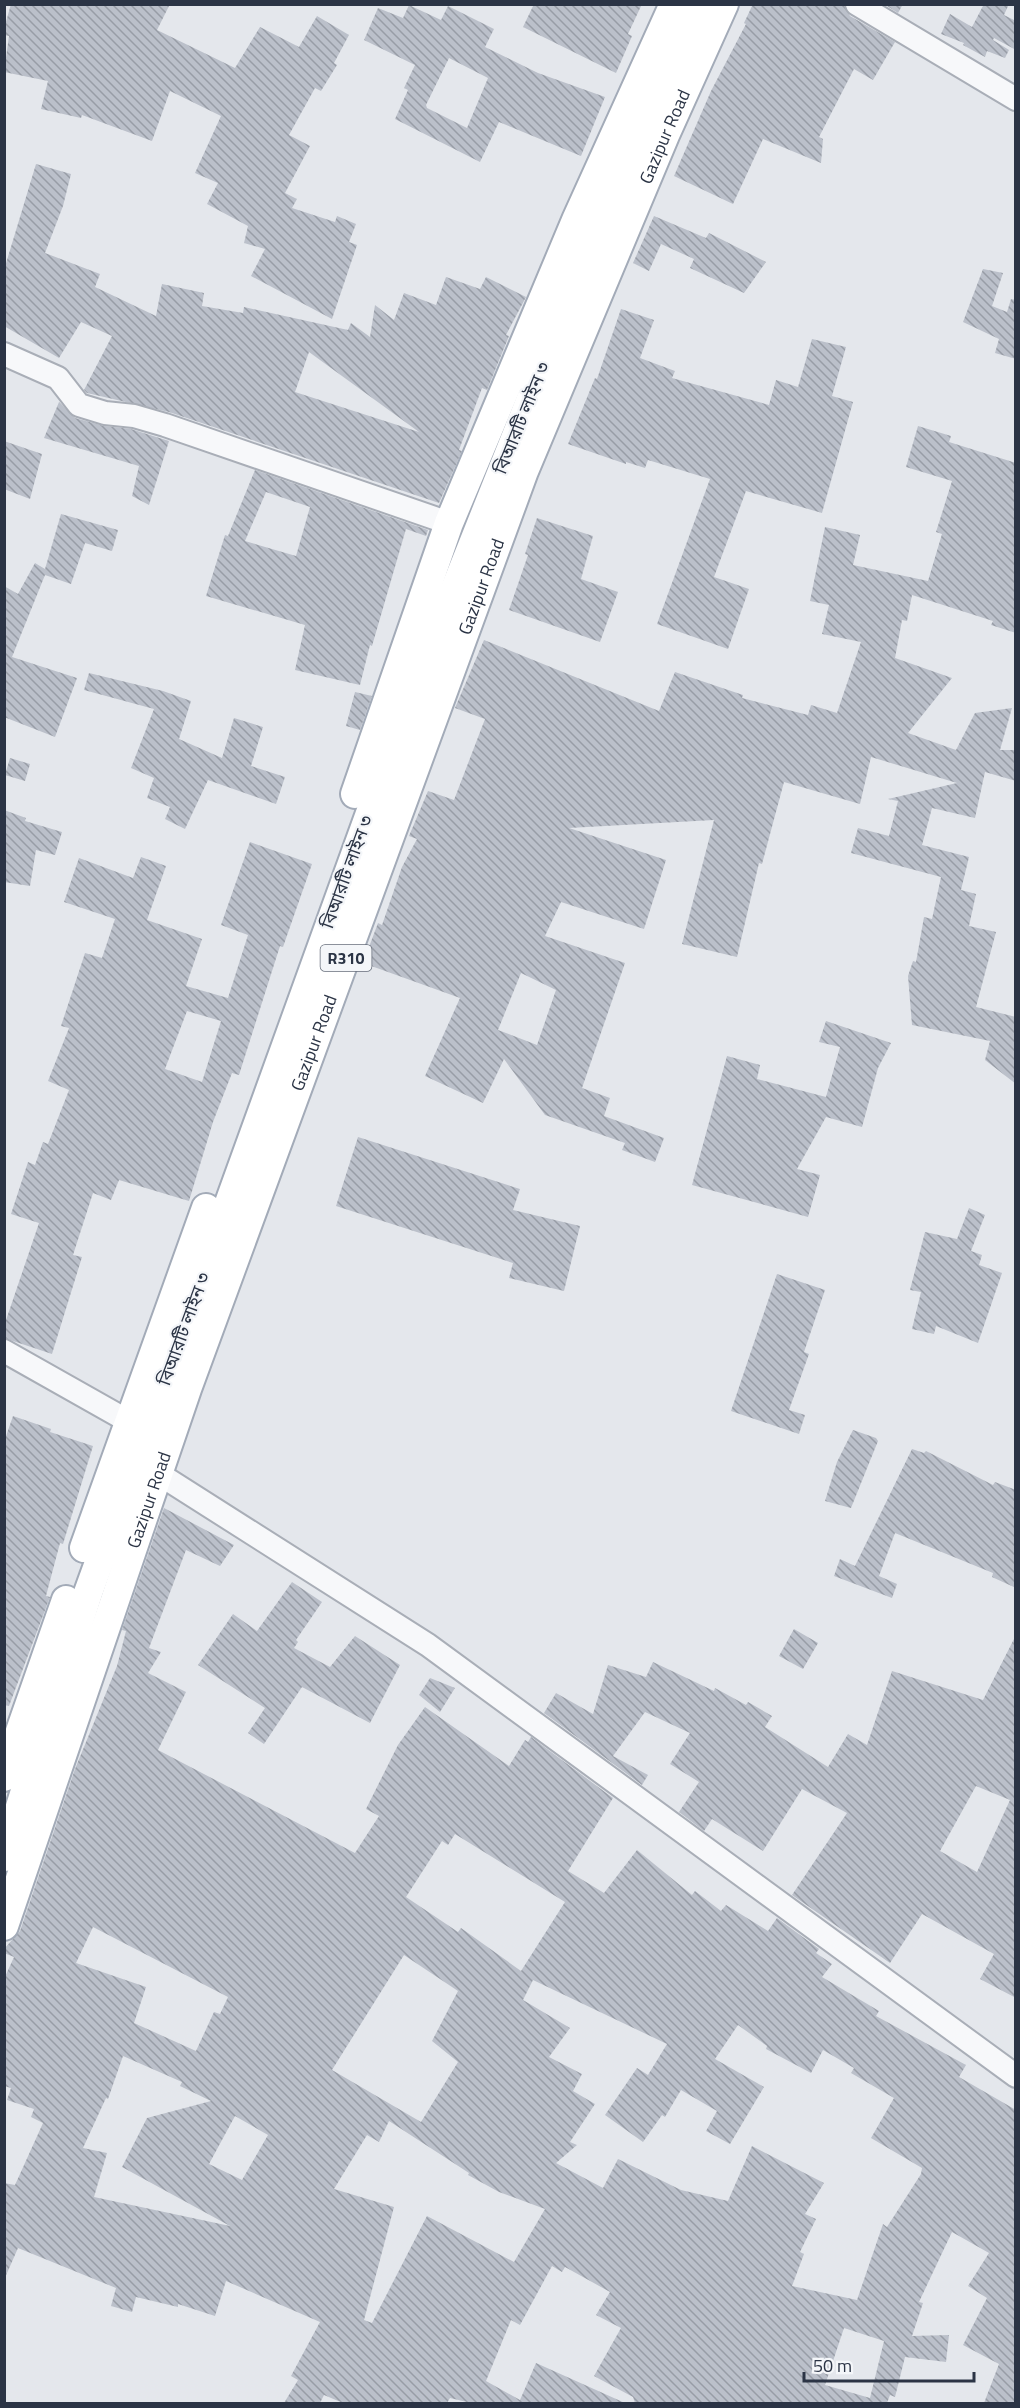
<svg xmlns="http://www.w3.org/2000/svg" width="1020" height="2408" font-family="'Titillium Web','Noto Sans Bengali',sans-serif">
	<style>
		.building { fill: url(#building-back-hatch); fill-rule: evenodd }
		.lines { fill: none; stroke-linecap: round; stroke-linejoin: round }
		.minor-casing { stroke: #a9aeb7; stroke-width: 26 }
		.major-casing { stroke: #a3abb8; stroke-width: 32 }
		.minor { stroke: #f7f8fa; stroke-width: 22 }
		.major { stroke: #fff; stroke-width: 28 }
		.labels { text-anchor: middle; stroke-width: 4.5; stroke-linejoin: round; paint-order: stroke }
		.shield { fill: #f4f6f9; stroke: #676e7b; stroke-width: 1.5 }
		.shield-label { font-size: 16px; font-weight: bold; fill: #2b3445 }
		.street-label { font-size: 18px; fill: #2b3445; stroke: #f4f6f9 }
	</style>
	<defs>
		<pattern id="building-back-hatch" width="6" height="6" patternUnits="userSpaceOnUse" patternTransform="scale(1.5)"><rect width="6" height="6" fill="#bbc0ca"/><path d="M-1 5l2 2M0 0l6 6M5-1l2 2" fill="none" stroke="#989da6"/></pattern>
	</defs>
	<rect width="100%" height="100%" fill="#e4e7ec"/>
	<!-- building -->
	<g class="building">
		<path d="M11,4H170L157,30L235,68L260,27L299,47L317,16L349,35L334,63L337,65L321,91L315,88L289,135L310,146L285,193L297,199L292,208L335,222L337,216L356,224L349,242L357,245L332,319L251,276L265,249L244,243L248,226L207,204L218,183L195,173L221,116L170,91L152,141L82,115L81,118L41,109L48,81L4,72L9,36L4,35V29Z"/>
		<path d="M534,4H642L628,34L632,36L616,73L523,27Z"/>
		<path d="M753,4H844L850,16L895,42L873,80L854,69L819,137L823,139L821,163L763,139L733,204L674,176L711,91L746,24L744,23Z"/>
		<path d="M884,4H903L898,13Z"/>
		<path d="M984,4H1009L1004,15L1016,21V50L994,38L993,40L1009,50L1005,58L987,51L985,57L963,45L964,43L941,34L950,14L972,27Z"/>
		<path d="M409,5L441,20L448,6L494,29L485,47L538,73L605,97L581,156L499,122L480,162L395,119L408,90L404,88L415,65L364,40L378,8L403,18ZM449,58L488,78L467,128L427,108L426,105Z"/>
		<path d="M36,164L71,174L63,206L45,253L100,274L95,287L156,316L162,284L204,293L202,306L243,313L244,307L348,330L351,323L370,337L375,305L394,320L404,293L436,305L446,277L480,289L486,277L526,297L506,335L509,336L487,390L482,388L459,450L462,451L439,503L169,412L87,393L84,390L112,336L81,322L59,358L4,326V270ZM309,352L419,432L295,392Z"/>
		<path d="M654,216L706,238L709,233L766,262L744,293L690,268L694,259L661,244L649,271L633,263Z"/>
		<path d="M983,269L1003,273L992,306L1007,312L1011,299L1016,300V359L995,353L999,339L963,322Z"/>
		<path d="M621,309L654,320L640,358L675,371L672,378L769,405L776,380L798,387L812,339L846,347L832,396L853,402L822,513L746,491L714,577L749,589L728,649L657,624L710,479L648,460L645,468L626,462V464L568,444L595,378L597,379Z"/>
		<path d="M59,402L75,418L104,426L131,429L169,441L149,505L132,496L139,466L44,438Z"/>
		<path d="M918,426L951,436L949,442L1016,463V633L991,625L993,621L912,595L907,621L902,620L895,658L952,678L908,733L956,750L975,713L1012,708L1000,750H1016V781L985,772L975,818L932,808L922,845L969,857L961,890L976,894L969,926L996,932L976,1007L1016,1017V1084L985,1060L990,1041L912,1025L908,976L913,961L916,962L924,917L932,919L941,877L851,853L858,828L889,836L898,801L888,799L957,783L871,757L860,804L784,782L762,864L759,863L737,957L682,944L714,820L569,828L666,860L644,929L561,902L545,936L625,963L582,1088L610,1098L604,1116L664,1138L655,1162L622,1150L625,1143L545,1115L504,1059L483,1103L425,1076L460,998L363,963L378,923L382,925L402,867L417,839L409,836L428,791L454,800L485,719L455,708L484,640L659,711L675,672L743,695L742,698L808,715L811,705L837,713L861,642L822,634L829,605L810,601L825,527L860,535L853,565L928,581L942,534L936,532L952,481L906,467ZM521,973L556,990L537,1045L498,1030Z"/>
		<path d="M4,441L42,454L30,499L4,489Z"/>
		<path d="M255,470L428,530L426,536L406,529L372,646L370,645L360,685L295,670L305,625L206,596L225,535L228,536ZM266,492L310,507L296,556L245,541Z"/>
		<path d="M61,514L118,530L112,551L85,543L71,584L45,575L12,657L77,678L55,737L4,717V586L18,594L35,563L45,569Z"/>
		<path d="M537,518L593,536L581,579L618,592L600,642L509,610L528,555L525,554Z"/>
		<path d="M89,673L163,691L191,701L179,739L222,758L234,718L263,727L251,766L285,777L276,804L208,780L185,829L165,819L170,807L147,798L154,778L131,768L154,709L84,690Z"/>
		<path d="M355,692L372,696L360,730L346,726Z"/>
		<path d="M10,758L30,764L25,781L5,775Z"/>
		<path d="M4,810L26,818L25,821L62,832L55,855L36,850L30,886L4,882Z"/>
		<path d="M250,842L312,864L283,947L280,946L239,1075L232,1073L213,1122L189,1201L119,1180L111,1200L93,1193L73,1255L82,1257L52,1354L4,1338V1326L39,1223L11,1214L28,1162L35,1165L43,1142L48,1144L69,1090L48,1081L69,1028L61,1026L85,953L102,958L115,919L64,902L79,858L133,878L141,857L166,866L147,920L202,939L186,986L228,998L248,935L221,925ZM187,1011L221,1021L202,1082L165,1069Z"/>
		<path d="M826,1021L891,1043L878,1068L862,1127L826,1117L797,1169L820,1175L808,1217L692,1185L727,1056L760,1065L757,1079L826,1097L840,1047L819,1042Z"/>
		<path d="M358,1137L520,1189L513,1210L580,1226L564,1291L509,1278L513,1263L336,1206Z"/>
		<path d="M969,1208L985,1215L971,1251L982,1255L979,1265L1002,1273L978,1343L936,1326L934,1334L912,1329L921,1292L910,1290L925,1232L957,1239Z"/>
		<path d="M777,1274L825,1290L804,1352L809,1354L789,1410L805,1415L799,1434L731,1411Z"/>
		<path d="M13,1416L51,1429L50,1432L93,1446L63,1544L60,1543L46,1596L50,1597L9,1706L4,1705V1442Z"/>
		<path d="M853,1430L876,1438L878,1441L851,1508L825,1501L837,1462Z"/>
		<path d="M912,1449L924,1453L926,1451L993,1485L995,1482L1016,1490V1588L992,1577L993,1573L895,1533L879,1576L897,1584L892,1598L834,1576L840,1559L855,1566Z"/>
		<path d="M164,1508L234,1545L220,1566L186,1550L149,1648L161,1652L148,1673L186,1692L158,1750L355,1853L379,1816L366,1809L398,1745L425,1707L509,1766L525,1740L528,1742L531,1737L613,1798L568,1871L604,1893L637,1850L692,1895L695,1891L721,1911L726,1905L768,1931L777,1918L819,1949L816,1953L832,1964L822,1977L879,2011L876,2016L966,2065L959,2077L1016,2110V2403H984L999,2364L963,2345L987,2298L968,2286L989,2253L952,2232L919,2302L923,2303L912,2336L949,2335L946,2362L905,2357L895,2397L890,2395L887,2403H635L633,2397L594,2376L621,2328L596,2315L610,2292L565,2267L562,2272L552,2266L520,2325L511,2320L486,2381L520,2400L536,2363L625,2403H471L450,2398L447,2403H343L324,2395L320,2403H284L298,2380L291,2376L320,2322L226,2281L215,2316L178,2304V2307L136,2297L132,2312L111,2306L116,2288L18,2248L4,2280V2183L15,2185L43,2123L31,2117L34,2109L7,2100L11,2088L4,2086V1979L14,1957L4,1953V1949L20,1931L75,1769L117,1666L126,1631L122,1630ZM455,1834L565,1902L521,1971L461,1928L458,1932L406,1897L442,1841L448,1845ZM93,1927L228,1997L220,2014L214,2012L196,2051L134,2023L146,1987L76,1963ZM404,1955L458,1991L432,2041L458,2062L421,2122L332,2070ZM533,1980L667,2044L648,2075L637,2068L605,2115L643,2142L662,2115L665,2117L681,2090L717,2111L706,2131L730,2144L764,2087L715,2059L738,2025L767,2046L766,2049L811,2073L823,2050L854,2068L851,2073L894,2098L871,2138L922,2168L921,2174L887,2227L883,2224L857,2300L792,2286L804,2254L800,2252L816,2219L805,2214L824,2183L752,2146L728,2201L681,2190L618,2159L603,2188L556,2163L577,2145L570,2142L595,2104L573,2091L582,2074L549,2057L570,2028L523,2000ZM123,2056L182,2082L180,2086L211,2101L147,2118L122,2167L230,2226L94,2197L107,2153L83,2148L106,2098L108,2099ZM235,2116L268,2135L242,2180L209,2164ZM389,2121L469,2173L468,2175L499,2192L545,2209L514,2262L427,2216L372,2323L364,2320L394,2207L334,2189L367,2135L379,2142ZM844,2328L884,2341L870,2398L825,2385Z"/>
		<path d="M292,1582L322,1602L296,1640L298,1642L294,1648L330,1667L355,1636L400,1665L370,1723L302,1687L264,1744L248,1733L265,1708L198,1665L233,1614L257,1631Z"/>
		<path d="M794,1629L818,1643L803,1669L779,1656Z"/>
		<path d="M1016,1635V1998L980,1979L994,1954L922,1914L890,1963L792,1895L847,1813L802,1789L763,1851L712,1819L704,1831L679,1812L699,1782L670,1764L690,1733L645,1712L613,1756L648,1775L642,1785L544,1713L556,1693L593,1714L608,1665L646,1677L653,1662L714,1691L715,1688L746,1705L748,1702L772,1716L765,1727L828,1767L848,1734L867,1745L892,1671L983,1700ZM976,1786L1010,1800L977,1872L940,1851Z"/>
		<path d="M430,1678L455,1688L440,1712L419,1695Z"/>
	</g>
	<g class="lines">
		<defs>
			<g id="minor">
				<path d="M857,4L1016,99"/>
				<path d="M4,354L58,378L79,405L105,413L134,416L165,425L449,523"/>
				<path d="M4,1351L128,1421"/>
				<path d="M159,1474L428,1645L1016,2076"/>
			</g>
			<g id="major">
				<path d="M355,794L449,523L577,218L674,4"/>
				<path d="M84,1548L206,1208"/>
				<path d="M4,1777L66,1600"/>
				<path d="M4,1857L88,1593L415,689L602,221L698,4"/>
				<path id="s1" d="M4,1926L187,1389L524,471L665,135L724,4"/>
			</g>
		</defs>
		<!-- minor casing -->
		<use href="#minor" class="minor-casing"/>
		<!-- major casing -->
		<use href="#major" class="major-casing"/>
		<!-- minor -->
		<use href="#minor" class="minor"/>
		<!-- major -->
		<use href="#major" class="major"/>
	</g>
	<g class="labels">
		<!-- shield labels -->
		<rect class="shield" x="320.5" y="945" width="51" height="26" rx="4.5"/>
		<g class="shield-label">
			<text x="346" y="964">R310</text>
		</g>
		<!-- street labels -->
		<g class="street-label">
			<text dy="6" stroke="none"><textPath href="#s1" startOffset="1908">Gazipur Road</textPath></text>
			<text transform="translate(522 418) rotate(-68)" y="6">বিআরটি লাইন ৩</text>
			<text dy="6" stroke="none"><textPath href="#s1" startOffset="1422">Gazipur Road</textPath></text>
			<text transform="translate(347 872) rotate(-70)" y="6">বিআরটি লাইন ৩</text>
			<text dy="6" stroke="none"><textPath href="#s1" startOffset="936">Gazipur Road</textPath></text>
			<text transform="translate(184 1329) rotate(-70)" y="6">বিআরটি লাইন ৩</text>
			<text dy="6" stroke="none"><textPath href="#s1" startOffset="450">Gazipur Road</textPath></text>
		</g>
	</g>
	<!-- border -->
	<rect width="1020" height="2408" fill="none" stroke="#2b3445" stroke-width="12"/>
	<!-- scale -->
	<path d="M804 2372v9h170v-9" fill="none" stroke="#2b3445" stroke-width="3"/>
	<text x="813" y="2372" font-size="18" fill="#2b3445" stroke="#f4f6f9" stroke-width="4.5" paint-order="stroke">50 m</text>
</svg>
